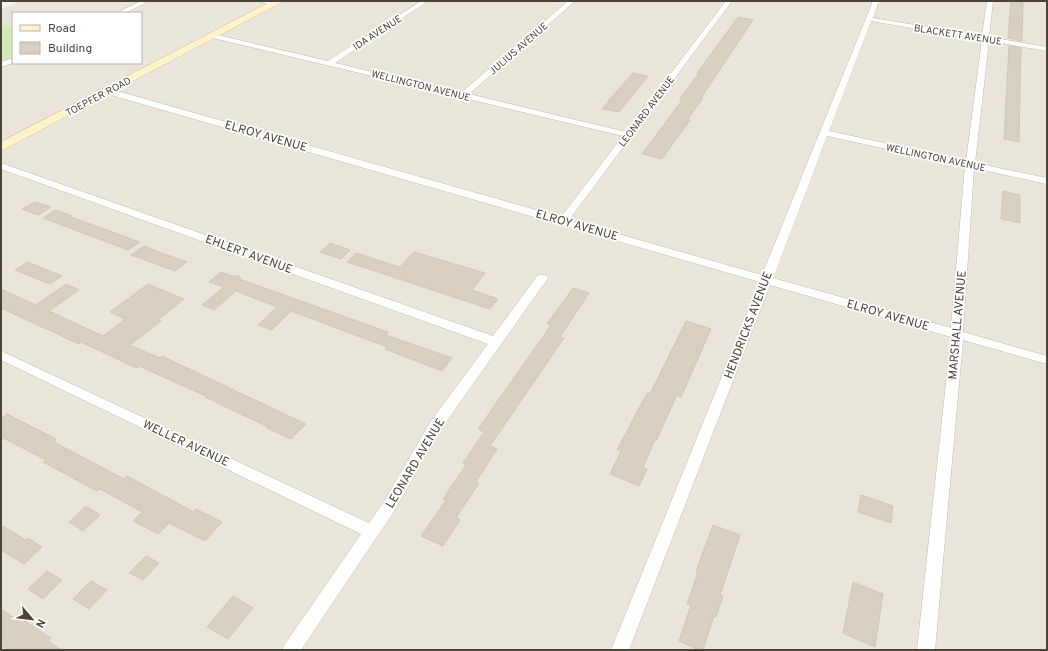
<svg xmlns="http://www.w3.org/2000/svg" width="1048" height="651" font-family="Overpass,sans-serif">
	<style>
		.residential { fill: #eae5da }
		.green { fill: #d2eab5 }
		.building { fill: #d8cfc1; stroke: #d3c7b4 }
		.lines { fill: none; stroke-linecap: round; stroke-linejoin: round }
		.street-casing { stroke: #c2bbae; stroke-width: 1 }
		.secondary-casing { stroke: #d6c79b; stroke-width: 1 }
		.street { fill: #fff; fill-rule: evenodd }
		.secondary { fill: #fff3cd; fill-rule: evenodd }
		.labels { text-anchor: middle; stroke-width: 3.5; stroke-linejoin: round; paint-order: stroke }
		.far-street-label { font-size: 10px; fill: #4b4439; stroke: #fff }
		.street-label { font-size: 12px; fill: #4b4439; stroke: #fff }
	</style>
	<rect width="100%" height="100%" fill="#f6f3ec"/>
	<!-- residential -->
	<path class="residential" d="M21,1H1047V650H1V61L13,55V63H141V13H13V26L1,24V9Z"/>
	<!-- green -->
	<path class="green" d="M1,24L13,26V55L1,61Z"/>
	<!-- building -->
	<g class="building">
		<path d="M1011,1H1023L1022,41L1008,38Z"/>
		<path d="M738,17L753,20L701,98H703L688,119L690,120L662,159L642,154L682,100L680,99L698,74L697,73Z"/>
		<path d="M1009,46L1021,48L1019,142L1004,139Z"/>
		<path d="M633,73L648,76L619,112L602,109L609,101H608Z"/>
		<path d="M1003,191L1020,195V223L1001,219Z"/>
		<path d="M35,202L51,207L38,215L22,209Z"/>
		<path d="M56,210L72,216L71,217L140,242L128,250L43,218Z"/>
		<path d="M330,243L350,250L341,259L320,252Z"/>
		<path d="M144,246L162,253L187,262L175,271L131,255Z"/>
		<path d="M414,252L485,273L472,290L498,299L490,309L347,262L356,253L400,267Z"/>
		<path d="M28,262L62,276L50,284L15,270Z"/>
		<path d="M221,272L235,277L238,275L242,280L388,332L386,335L452,358L442,371L385,349L387,347L291,311L272,330L258,325L277,307L236,291L214,310L202,305L224,287L209,282Z"/>
		<path d="M66,284L79,290L49,311L103,336L125,319L110,312L148,284L184,299L158,320L161,321L130,345L160,358L162,356L183,366L306,424L291,439L267,428L268,427L205,397L206,396L139,366L136,368L81,342L79,344L1,308V289L36,305Z"/>
		<path d="M573,288L589,293L560,337L564,338L490,446L497,449L476,482L479,483L456,518L460,520L443,546L421,536L446,500L443,499L466,465L463,463L484,432L478,429L551,325L547,324Z"/>
		<path d="M686,321L711,329L681,397L677,395L656,441L655,440L643,467L647,469L639,486L610,474L621,451L617,450L647,393L650,394Z"/>
		<path d="M7,414L56,439L54,442L124,479L127,476L194,512L196,509L222,522L205,541L169,523L158,534L133,521L142,512L100,489L97,491L43,462L46,460L1,437V419Z"/>
		<path d="M861,495L893,506L891,523L858,512Z"/>
		<path d="M86,506L100,515L83,531L69,522Z"/>
		<path d="M1,525L26,540L28,538L42,547L24,564L1,550Z"/>
		<path d="M713,525L740,535L720,595L723,596L716,617L714,616L703,650H699L679,641L691,605L687,604L698,572L696,571Z"/>
		<path d="M146,556L159,563L143,580L129,573Z"/>
		<path d="M47,571L62,580L43,599L28,589Z"/>
		<path d="M91,581L107,590L89,609L73,599Z"/>
		<path d="M853,582L883,594L875,647L843,633Z"/>
		<path d="M233,596L253,608L228,639L207,627Z"/>
		<path d="M1,609L22,623L25,621L51,638L48,641L61,650H8L1,645Z"/>
	</g>
	<g class="lines">
		<defs>
			<g id="street">
				<path d="M141,1H149L125,13H116Z"/>
				<path d="M258,1H270L277,4L274,6Z"/>
				<path d="M421,1H428L335,63L461,93L568,1H575L469,94L626,132L726,1H732L569,220L762,275L873,1H879L873,18L982,36L987,1H993L989,37L1047,47V51L989,41L975,163L1047,178V184L974,168L963,332L1047,356V364L963,340L935,650H917L951,337L770,285L629,650H611L760,282L104,93L103,91L104,89H110L561,217L623,136L213,38L209,36L213,34L328,61ZM871,21L982,40L966,161L829,131ZM827,136L965,166L951,328L773,278Z"/>
				<path d="M13,58V63L1,67V62Z"/>
				<path d="M1,163L493,336L538,275H546L548,278L441,429L393,513L301,650H282L285,644L361,534L1,360V351L369,523L383,503L431,421L488,344L1,169Z"/>
			</g>
			<path id="secondary" d="M272,1H284L1,151V142Z"/>
		</defs>
		<!-- street casing -->
		<use href="#street" class="street-casing"/>
		<!-- secondary casing -->
		<use href="#secondary" class="secondary-casing"/>
		<!-- street -->
		<use href="#street" class="street"/>
		<!-- secondary -->
		<use href="#secondary" class="secondary"/>
	</g>
	<g class="labels">
		<!-- far-street labels -->
		<g class="far-street-label">
			<text transform="translate(377 32) rotate(-33)" y="4">IDA AVENUE</text>
			<text transform="translate(958 34) rotate(9)" y="4">BLACKETT AVENUE</text>
			<text transform="translate(518 48) rotate(-41)" y="4">JULIUS AVENUE</text>
			<text transform="translate(421 85) rotate(14)" y="4">WELLINGTON AVENUE</text>
			<text transform="translate(98 96) rotate(-28)" y="4">TOEPFER ROAD</text>
			<text transform="translate(646 111) rotate(-53)" y="4">LEONARD AVENUE</text>
			<text transform="translate(936 157) rotate(12)" y="4">WELLINGTON AVENUE</text>
		</g>
		<!-- street labels -->
		<g class="street-label">
			<text transform="translate(266 136) rotate(16)" y="4">ELROY AVENUE</text>
			<text transform="translate(577 225) rotate(16)" y="4">ELROY AVENUE</text>
			<text transform="translate(249 254) rotate(20)" y="4">EHLERT AVENUE</text>
			<text transform="translate(888 315) rotate(16)" y="4">ELROY AVENUE</text>
			<text transform="translate(748 325) rotate(-69)" y="4">HENDRICKS AVENUE</text>
			<text transform="translate(957 325) rotate(-85)" y="4">MARSHALL AVENUE</text>
			<text transform="translate(186 443) rotate(25)" y="4">WELLER AVENUE</text>
			<text transform="translate(415 463) rotate(-59)" y="4">LEONARD AVENUE</text>
		</g>
	</g>
	<!-- border -->
	<rect width="1048" height="651" fill="none" stroke="#4b4439" stroke-width="4"/>
	<!-- legend -->
	<rect x="12" y="12" width="130" height="52" fill="#ffffff" stroke="#b7b4b0"/>
	<rect x="20" y="25" width="20" height="6" fill="#fff3cd" stroke="#b7b4b0"/>
	<text x="48" y="32" font-size="12" fill="#4b4439">Road</text>
	<rect x="20" y="42" width="20" height="12" fill="#d8cfc1" stroke="#b7b4b0"/>
	<text x="48" y="52" font-size="12" fill="#4b4439">Building</text>
	<!-- north arrow -->
	<g transform="translate(32 619) rotate(118)" stroke="#ffffff" stroke-width="3" paint-order="stroke">
	<path d="M0-3L7 15L0 10L-7 15Z" fill="#4b4439"/>
	<text y="-6" font-size="11" font-weight="bold" text-anchor="middle" fill="#4b4439">N</text>
	</g>
</svg>
